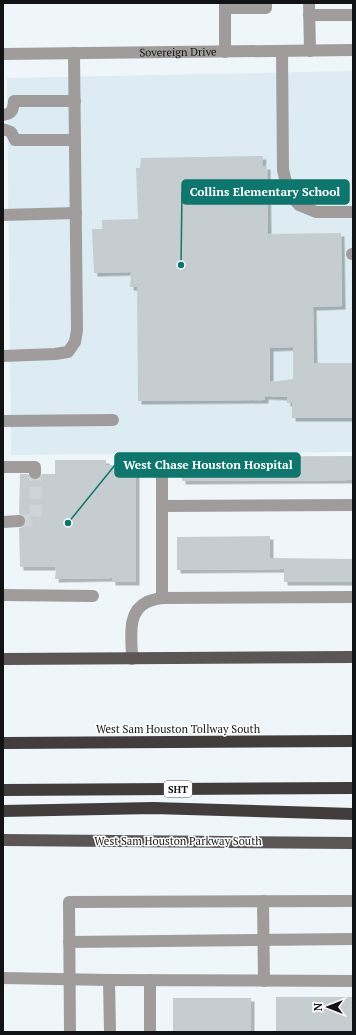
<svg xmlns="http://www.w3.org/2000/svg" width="356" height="1035" font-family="'PT Serif',serif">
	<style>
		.built { fill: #dcecf2 }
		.building { fill: #c6cdd0; fill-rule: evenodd; filter: url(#shadow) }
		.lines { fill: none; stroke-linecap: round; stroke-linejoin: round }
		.minor-tunnel { stroke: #ced4d7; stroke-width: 12; stroke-dasharray: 12 6; stroke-linecap: butt }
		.minor { stroke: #a09c9c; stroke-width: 12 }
		.major { stroke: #5b5555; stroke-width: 12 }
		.highway { stroke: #433c3c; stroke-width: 12 }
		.labels { text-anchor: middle; stroke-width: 3; stroke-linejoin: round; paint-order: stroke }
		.shield { fill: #fff; stroke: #585a5a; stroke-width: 1 }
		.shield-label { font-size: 10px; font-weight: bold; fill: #111314 }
		.street-label { font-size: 11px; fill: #111314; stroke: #fff }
		.leader { fill: none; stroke: #0f766e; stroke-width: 1.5 }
		.callout-dot { fill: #0f766e; stroke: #fff; stroke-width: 1.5 }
		.callout { fill: #0f766e; stroke: #0f766e; stroke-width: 1.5 }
		.callout-label { font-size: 12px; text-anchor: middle; font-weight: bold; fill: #fff }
	</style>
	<defs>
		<filter id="shadow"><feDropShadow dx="3.5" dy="3.5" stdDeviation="0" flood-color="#0004"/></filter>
	</defs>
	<rect width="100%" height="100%" fill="#eff6f9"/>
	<!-- built -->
	<path class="built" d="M353,71V452L11,455L7,78Z"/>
	<!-- building -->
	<g class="building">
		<path d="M263,156L262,166H267L268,234L341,233L342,306L313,307L314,363H353V418H292V403H287V397L265,396V400L138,401L137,287H130L131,272L94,273L92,229H102V220L138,219L136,168H140L141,158ZM293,347V379L270,382V348Z"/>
		<path d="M353,456V480L182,481V457Z"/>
		<path d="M55,460H106V465H136V582H112V578L55,579L56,567H20L19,528L23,527L26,521L25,517L19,514L20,474H28L31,479L35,480L39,479L42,474H55Z"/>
		<path d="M270,536V558L353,559V582H284V569L177,570V537Z"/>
		<rect x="276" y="997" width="76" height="35"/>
		<rect x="173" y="998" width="78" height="34"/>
	</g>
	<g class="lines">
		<!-- minor-tunnel -->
		<path class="minor-tunnel" d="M19,521L30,520L35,518L36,513L35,473"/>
		<!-- minor -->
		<g class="minor">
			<path d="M225,3V52"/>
			<path d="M309,3L310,51"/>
			<path d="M225,8H266V3"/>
			<path d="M309,15H353"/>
			<path d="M282,51L283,170L289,194L299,205L316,212H353"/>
			<path id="s1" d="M3,54L353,50"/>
			<path d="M3,115C13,114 13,109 14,101H75"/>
			<path d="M3,129L11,132L15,140H75"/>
			<path d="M3,215L76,213"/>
			<path d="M352,254H353"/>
			<path d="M3,356L55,354L68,352L75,342L77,330L74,53"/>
			<path d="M3,421L113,420"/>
			<path d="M3,467H35V473"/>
			<path d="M162,467V598"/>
			<path d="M162,506L353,505"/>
			<path d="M3,522L19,521"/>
			<path d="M3,595L93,596"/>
			<path d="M132,659C132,639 126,612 147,602C151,600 157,599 162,598L353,597"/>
			<path d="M263,901L264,981"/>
			<path d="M69,942L353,939"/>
			<path d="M3,978L109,980L353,981"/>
			<path d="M109,980L110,1032"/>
			<path d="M150,980V1032"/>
			<path d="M70,1032L69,902L353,901"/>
		</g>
		<!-- major -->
		<g class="major">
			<path d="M3,659L353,657"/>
			<path d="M3,840L353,843"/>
		</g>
		<!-- highway -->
		<g class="highway">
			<path d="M3,743L353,741"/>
			<path d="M3,790L353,788"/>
			<path d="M3,811L153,808L353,814"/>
		</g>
	</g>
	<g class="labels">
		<!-- shield labels -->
		<rect class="shield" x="164" y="781" width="28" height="16" rx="3"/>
		<g class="shield-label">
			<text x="178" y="793">SHT</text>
		</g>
		<!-- street labels -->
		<g class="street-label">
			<text dy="4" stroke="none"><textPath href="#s1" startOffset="175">Sovereign Drive</textPath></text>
			<text x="178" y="733">West Sam Houston Tollway South</text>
			<text x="178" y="845">West Sam Houston Parkway South</text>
		</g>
	</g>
	<!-- callouts -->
	<path class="leader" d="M181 265L182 192M68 523L115 465"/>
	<g class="callout-dot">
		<circle cx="181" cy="265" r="4"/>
		<circle cx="68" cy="523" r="4"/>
	</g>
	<g class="callout">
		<rect x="182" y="180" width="167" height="24" rx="4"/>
		<rect x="115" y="453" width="185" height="24" rx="4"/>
	</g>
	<g class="callout-label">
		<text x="265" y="196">Collins Elementary School</text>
		<text x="208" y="469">West Chase Houston Hospital</text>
	</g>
	<!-- border -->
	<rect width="356" height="1035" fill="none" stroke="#111314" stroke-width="8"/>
	<!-- north arrow -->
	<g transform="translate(328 1007) rotate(270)" stroke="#ffffff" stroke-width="3" paint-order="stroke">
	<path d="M0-3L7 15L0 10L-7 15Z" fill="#111314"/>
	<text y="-6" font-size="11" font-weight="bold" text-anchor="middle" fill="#111314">N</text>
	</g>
</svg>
